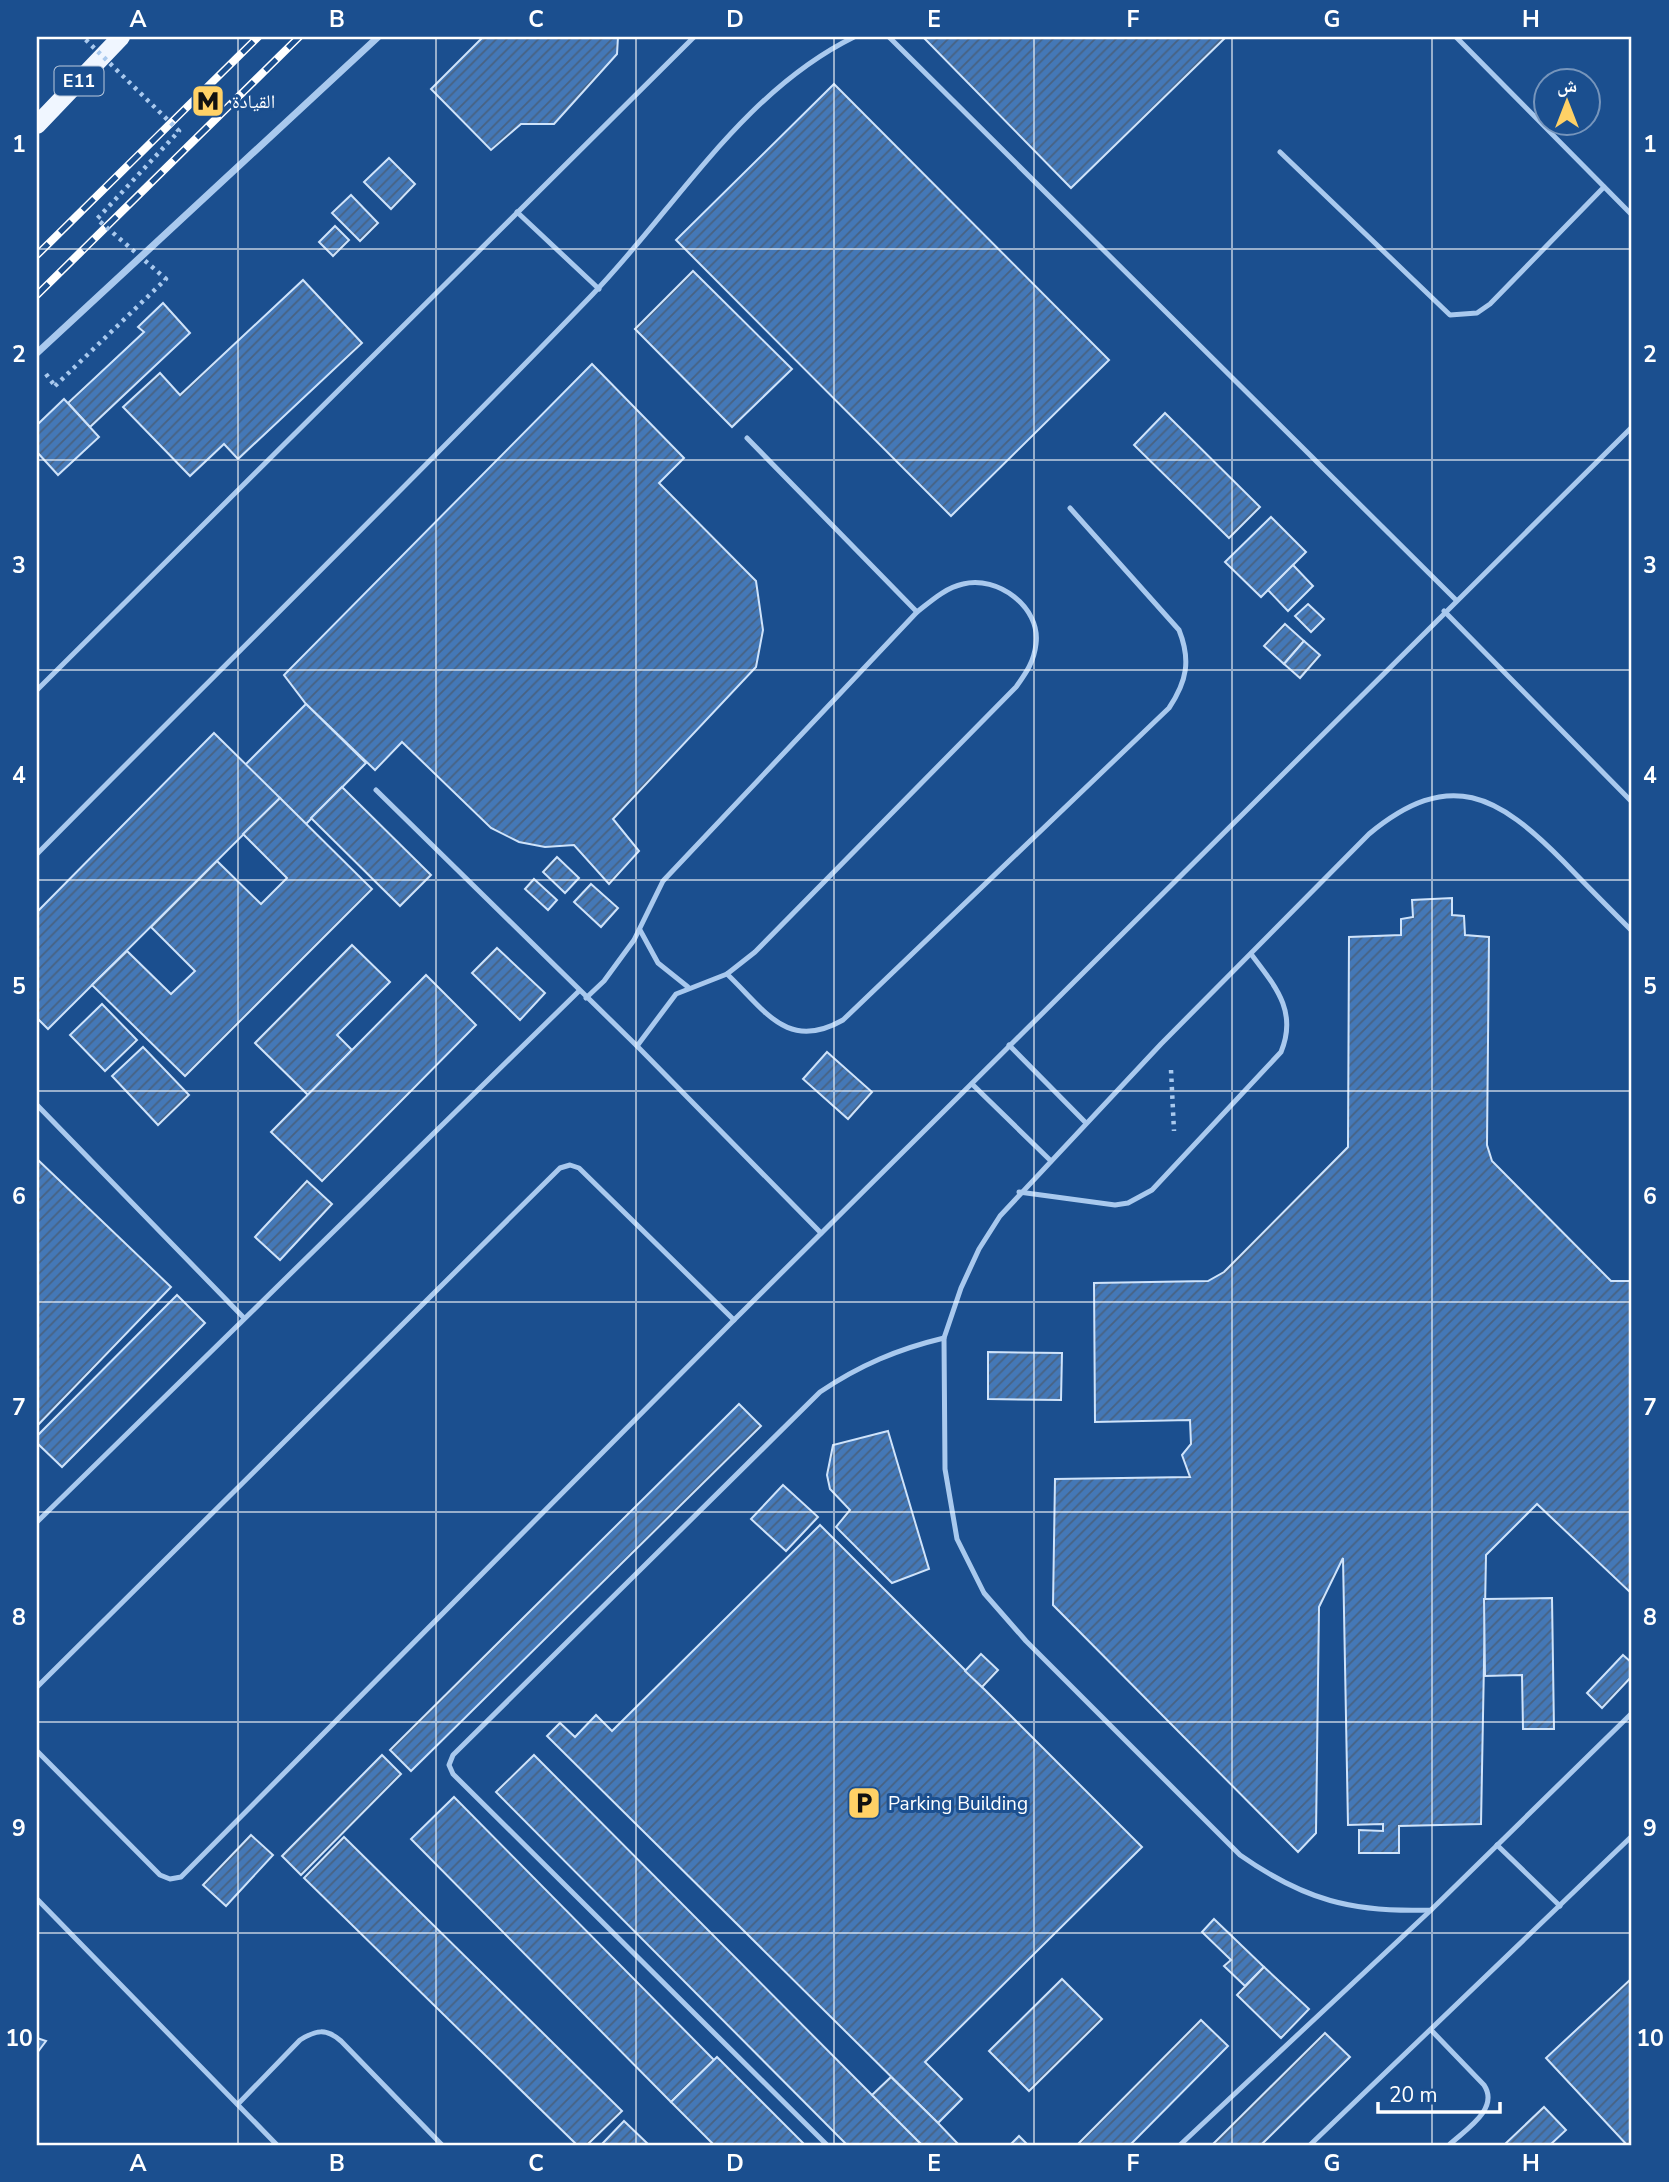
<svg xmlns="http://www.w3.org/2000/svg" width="1669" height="2182" font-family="'Nunito Sans','Noto Naskh Arabic',sans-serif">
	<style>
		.building { fill: url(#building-hatch); stroke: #cfe3fa; stroke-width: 2 }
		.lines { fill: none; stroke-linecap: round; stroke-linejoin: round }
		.path { stroke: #a9c9ee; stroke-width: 4.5; stroke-dasharray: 3.5 5; stroke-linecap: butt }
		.lane { stroke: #a9c9ee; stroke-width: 5 }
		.street { stroke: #a9c9ee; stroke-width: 7 }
		.primary { stroke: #f0f6ff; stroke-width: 18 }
		.rail-casing { stroke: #fff; stroke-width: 8 }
		.rail { stroke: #1b4f8f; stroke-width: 5; stroke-dasharray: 16; stroke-linecap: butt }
		.path-bridge { stroke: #a9c9ee; stroke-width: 4.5; stroke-dasharray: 3.5 5; stroke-linecap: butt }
		.grid { fill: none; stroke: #fff; stroke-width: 2; stroke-opacity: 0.55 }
		.labels { text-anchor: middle; stroke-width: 6; stroke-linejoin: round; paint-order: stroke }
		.shield { fill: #1b4f8f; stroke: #bbcadd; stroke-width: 2 }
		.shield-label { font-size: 18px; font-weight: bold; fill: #fff }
		.poi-label { font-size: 19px; fill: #fff; stroke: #1b4f8f; text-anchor: start }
		.neatline { fill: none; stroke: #fff; stroke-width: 2.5 }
		.grid-label { font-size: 23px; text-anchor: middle; font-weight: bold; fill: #fff }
	</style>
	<defs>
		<pattern id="building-hatch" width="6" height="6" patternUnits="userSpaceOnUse" patternTransform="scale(1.75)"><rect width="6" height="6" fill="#4478b7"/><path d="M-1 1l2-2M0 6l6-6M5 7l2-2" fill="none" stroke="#486282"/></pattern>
	</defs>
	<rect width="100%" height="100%" fill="#1b4f8f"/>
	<!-- building -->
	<g class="building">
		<path d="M483,37H618L617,54L554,124H521L491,150L431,89Z"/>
		<path d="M923,37H1226L1071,188Z"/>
		<path d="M834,84L1109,360L951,516L676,240Z"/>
		<path d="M389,158L415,184L391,209L364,182Z"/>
		<path d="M351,195L378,223L360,241L332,213Z"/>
		<path d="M335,226L349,240L333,256L319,242Z"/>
		<path d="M693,271L792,369L732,427L635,329Z"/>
		<path d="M303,280L362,343L238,459L224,444L190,476L123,407L160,373L180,395Z"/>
		<path d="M163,303L190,333L90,427L68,403L144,332L138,327Z"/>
		<path d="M592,364L684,458L659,483L756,581L763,630L756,667L613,819L639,851L609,884L574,845L545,847L519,842L491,828L402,742L375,770L306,704L284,675Z"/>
		<path d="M64,399L99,437L58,475L37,452V425Z"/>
		<path d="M1165,413L1260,507L1229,538L1134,445Z"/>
		<path d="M1271,517L1306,552L1261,597L1225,562Z"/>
		<path d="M1293,565L1313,586L1288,611L1268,590Z"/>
		<path d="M1308,604L1324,619L1311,632L1295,616Z"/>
		<path d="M1285,624L1304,641L1284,664L1264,646Z"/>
		<path d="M1304,641L1320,655L1300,678L1284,664Z"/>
		<path d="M306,704L366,763L306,824L245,765Z"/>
		<path d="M214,733L280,798L48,1029L37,1018V912Z"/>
		<path d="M342,787L431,875L400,906L311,818Z"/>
		<path d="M280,798L372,889L185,1076L92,985L127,951L171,994L195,971L151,927L217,861L261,904L287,878L243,834Z"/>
		<path d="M557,857L579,878L565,893L543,872Z"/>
		<path d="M534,879L557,900L548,910L525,889Z"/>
		<path d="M591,884L618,908L601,927L574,902Z"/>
		<path d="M1452,898V915L1464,916L1465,935L1489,937L1487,1145L1492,1161L1611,1281H1632V1594L1537,1504L1486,1555L1481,1824L1399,1826V1853H1359V1830L1383,1831V1824L1348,1825L1343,1558L1319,1607L1316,1833L1298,1852L1053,1605L1055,1479L1190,1477L1182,1455L1191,1444L1190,1420L1095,1422L1094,1283L1208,1281L1224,1272L1348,1147L1349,937L1401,935V919L1413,917L1412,900Z"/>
		<path d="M352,945L390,982L337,1035L352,1050L308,1095L255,1043Z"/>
		<path d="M497,948L545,993L520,1020L472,973Z"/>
		<path d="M426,975L476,1025L322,1181L271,1132Z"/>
		<path d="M102,1004L137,1040L105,1071L70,1035Z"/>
		<path d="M143,1047L189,1095L158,1125L112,1076Z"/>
		<path d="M827,1052L872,1092L848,1119L803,1079Z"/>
		<path d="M37,1159L171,1287L37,1426Z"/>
		<path d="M307,1181L332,1204L280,1260L255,1237Z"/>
		<path d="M177,1295L205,1323L62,1467L37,1443V1436Z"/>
		<path d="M988,1352L1062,1353L1061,1400L988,1399Z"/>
		<path d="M739,1404L761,1426L411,1771L390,1750Z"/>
		<path d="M888,1431L929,1569L892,1583L836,1527L850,1510L830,1489L827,1475L833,1445Z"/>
		<path d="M783,1485L818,1517L786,1551L751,1519Z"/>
		<path d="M820,1525L1142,1847L925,2062L962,2099L938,2123L547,1736L560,1723L575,1737L596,1715L612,1731Z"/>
		<path d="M1552,1598L1554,1729H1523L1522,1675L1485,1676L1484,1599Z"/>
		<path d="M981,1654L998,1670L982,1687L965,1671Z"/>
		<path d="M1623,1655L1632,1663V1676L1602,1708L1587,1693Z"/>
		<path d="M382,1755L401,1774L301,1875L282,1856Z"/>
		<path d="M534,1755L872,2095L922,2145H847L496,1792Z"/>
		<path d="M454,1797L714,2060L671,2102L411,1839Z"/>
		<path d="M251,1835L273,1855L226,1906L203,1885Z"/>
		<path d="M344,1837L622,2111L587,2145H577L304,1878Z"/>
		<path d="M1214,1919L1264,1967L1245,1986L1224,1966L1231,1960L1202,1932Z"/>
		<path d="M1264,1967L1309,2009L1281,2038L1237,1995Z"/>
		<path d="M1632,1978V2145H1627L1546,2058Z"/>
		<path d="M1062,1979L1102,2019L1029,2091L989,2051Z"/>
		<path d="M1201,2020L1228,2046L1130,2145H1077Z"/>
		<path d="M1325,2033L1350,2057L1261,2145H1212Z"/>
		<path d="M37,2038L46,2041L37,2053Z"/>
		<path d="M717,2057L805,2145H714L671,2102Z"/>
		<path d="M891,2077L938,2123L959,2145H922L872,2095Z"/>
		<path d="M1544,2107L1566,2130L1550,2145H1504Z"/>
		<path d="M624,2121L649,2145H601Z"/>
		<path d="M1019,2136L1028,2145H1010Z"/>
	</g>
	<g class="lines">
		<!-- path -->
		<g class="path">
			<path d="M46,374L55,386"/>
			<path d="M1171,1070L1174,1131"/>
		</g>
		<!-- lane -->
		<g class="lane">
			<path d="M889,37L1456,600"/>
			<path d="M1456,37L1632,215"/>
			<path d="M1280,152L1450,315L1477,313L1490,304L1604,187"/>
			<path d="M517,212L599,289"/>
			<path d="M747,438L917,612"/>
			<path d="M1444,611L1632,802"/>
			<path d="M37,690L694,37"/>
			<path d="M376,790L637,1046L821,1233"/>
			<path d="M37,854C221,668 409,485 591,296C676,208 742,92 854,37"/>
			<path d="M640,930L658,963L688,987"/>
			<path d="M1632,931C1609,908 1586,885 1564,862C1498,795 1450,767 1369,834L1161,1044L1000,1216L979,1249L961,1288L944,1338L945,1469L957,1539L984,1593L1026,1641L1240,1855C1304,1900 1353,1913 1431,1910L1632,1713"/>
			<path d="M727,974C765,1010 787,1052 843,1020L1169,708C1187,681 1191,660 1179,630L1070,508"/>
			<path d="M586,998L604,981L634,940L663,881L917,612C931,601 945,588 963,584C997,575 1041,607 1036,644C1034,662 1026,673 1016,687L755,952L727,974L676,994L637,1046"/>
			<path d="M1009,1045L1086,1123"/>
			<path d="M972,1084L1051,1161"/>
			<path d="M37,1105L244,1318"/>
			<path d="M1019,1192L1115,1205L1128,1203L1152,1190L1281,1052C1298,1011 1275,986 1251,954"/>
			<path d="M37,1522L579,991"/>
			<path d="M37,1687L560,1168L570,1165L579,1168L734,1320"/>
			<path d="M37,1751L160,1875L170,1879L181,1877L734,1320L1632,427"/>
			<path d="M1497,1845L1560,1906"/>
			<path d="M37,1899L277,2145"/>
			<path d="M1431,2030L1484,2085C1500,2109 1465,2130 1449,2145"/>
			<path d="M238,2104L300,2040C316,2030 326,2028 341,2041L442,2145"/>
			<path d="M827,2145L453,1774L449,1765L453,1755L820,1392C860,1365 898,1349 944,1338"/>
			<path d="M1180,2145L1431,1910"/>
			<path d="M1310,2145L1632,1836"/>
		</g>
		<!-- street -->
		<path class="street" d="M37,353L378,37"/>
		<!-- primary -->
		<path class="primary" d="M37,125L121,37"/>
		<defs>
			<g id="rail">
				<path d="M37,255L258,37"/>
				<path d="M37,295L299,37"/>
			</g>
		</defs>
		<!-- rail casing -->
		<use href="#rail" class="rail-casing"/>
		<!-- rail -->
		<use href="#rail" class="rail"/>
		<!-- path-bridge -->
		<path class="path-bridge" d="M55,386L166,279L97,219L179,131L83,37"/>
	</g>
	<!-- grid -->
	<path class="grid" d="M238,37V2145M436,37V2145M636,37V2145M834,37V2145M1034,37V2145M1232,37V2145M1432,37V2145M37,249H1632M37,460H1632M37,670H1632M37,880H1632M37,1091H1632M37,1302H1632M37,1512H1632M37,1722H1632M37,1933H1632"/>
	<!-- icons -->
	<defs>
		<symbol id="metro-square" viewBox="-11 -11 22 22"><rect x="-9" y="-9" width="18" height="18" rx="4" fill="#ffd166" stroke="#1b4f8f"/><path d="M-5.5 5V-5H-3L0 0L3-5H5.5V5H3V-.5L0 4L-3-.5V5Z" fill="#111"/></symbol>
		<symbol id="parking-square" viewBox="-11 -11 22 22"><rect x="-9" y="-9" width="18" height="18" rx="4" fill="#ffd166" stroke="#1b4f8f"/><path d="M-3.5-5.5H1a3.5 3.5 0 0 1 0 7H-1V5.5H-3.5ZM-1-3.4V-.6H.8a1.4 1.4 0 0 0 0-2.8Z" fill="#111"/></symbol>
	</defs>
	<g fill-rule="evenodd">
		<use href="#metro-square" x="189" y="82" width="38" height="38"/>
		<use href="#parking-square" x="845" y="1784" width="38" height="38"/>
	</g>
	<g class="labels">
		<!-- shield labels -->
		<rect class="shield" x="54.5" y="66.5" width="49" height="29" rx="5"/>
		<g class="shield-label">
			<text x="79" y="87">E11</text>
		</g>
		<!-- poi labels -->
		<g class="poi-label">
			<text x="232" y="108">القيادة</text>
			<text x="888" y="1810">Parking Building</text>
		</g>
	</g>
	<!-- border -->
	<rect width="1669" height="2182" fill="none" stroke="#1b4f8f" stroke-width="77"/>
	<!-- north arrow -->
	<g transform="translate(1567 102)"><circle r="33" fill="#1b4f8f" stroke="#7695bc" stroke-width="2"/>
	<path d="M0-5L12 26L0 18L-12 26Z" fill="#ffd166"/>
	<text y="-10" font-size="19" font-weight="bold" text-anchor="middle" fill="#ffffff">ش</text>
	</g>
	<!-- scale -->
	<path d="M1378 2102v10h122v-10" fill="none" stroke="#ffffff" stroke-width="3.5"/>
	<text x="1389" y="2102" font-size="21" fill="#ffffff" stroke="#1b4f8f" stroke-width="5" paint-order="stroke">20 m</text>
	<rect x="38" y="38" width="1592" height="2106" class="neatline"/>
	<g class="grid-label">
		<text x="138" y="27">A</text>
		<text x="337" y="27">B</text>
		<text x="536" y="27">C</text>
		<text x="735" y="27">D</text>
		<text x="934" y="27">E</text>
		<text x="1133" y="27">F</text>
		<text x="1332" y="27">G</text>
		<text x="1531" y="27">H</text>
		<text x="19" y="152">1</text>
		<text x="1650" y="152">1</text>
		<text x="19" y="362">2</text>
		<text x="1650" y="362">2</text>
		<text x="19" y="573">3</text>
		<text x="1650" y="573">3</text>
		<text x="19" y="783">4</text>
		<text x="1650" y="783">4</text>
		<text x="19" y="994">5</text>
		<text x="1650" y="994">5</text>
		<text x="19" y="1204">6</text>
		<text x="1650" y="1204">6</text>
		<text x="19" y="1415">7</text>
		<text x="1650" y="1415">7</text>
		<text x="19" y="1625">8</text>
		<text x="1650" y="1625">8</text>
		<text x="19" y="1836">9</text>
		<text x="1650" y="1836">9</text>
		<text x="19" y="2046">10</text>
		<text x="1650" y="2046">10</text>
		<text x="138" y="2171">A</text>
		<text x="337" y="2171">B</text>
		<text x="536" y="2171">C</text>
		<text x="735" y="2171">D</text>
		<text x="934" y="2171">E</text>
		<text x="1133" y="2171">F</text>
		<text x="1332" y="2171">G</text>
		<text x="1531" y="2171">H</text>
	</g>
</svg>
